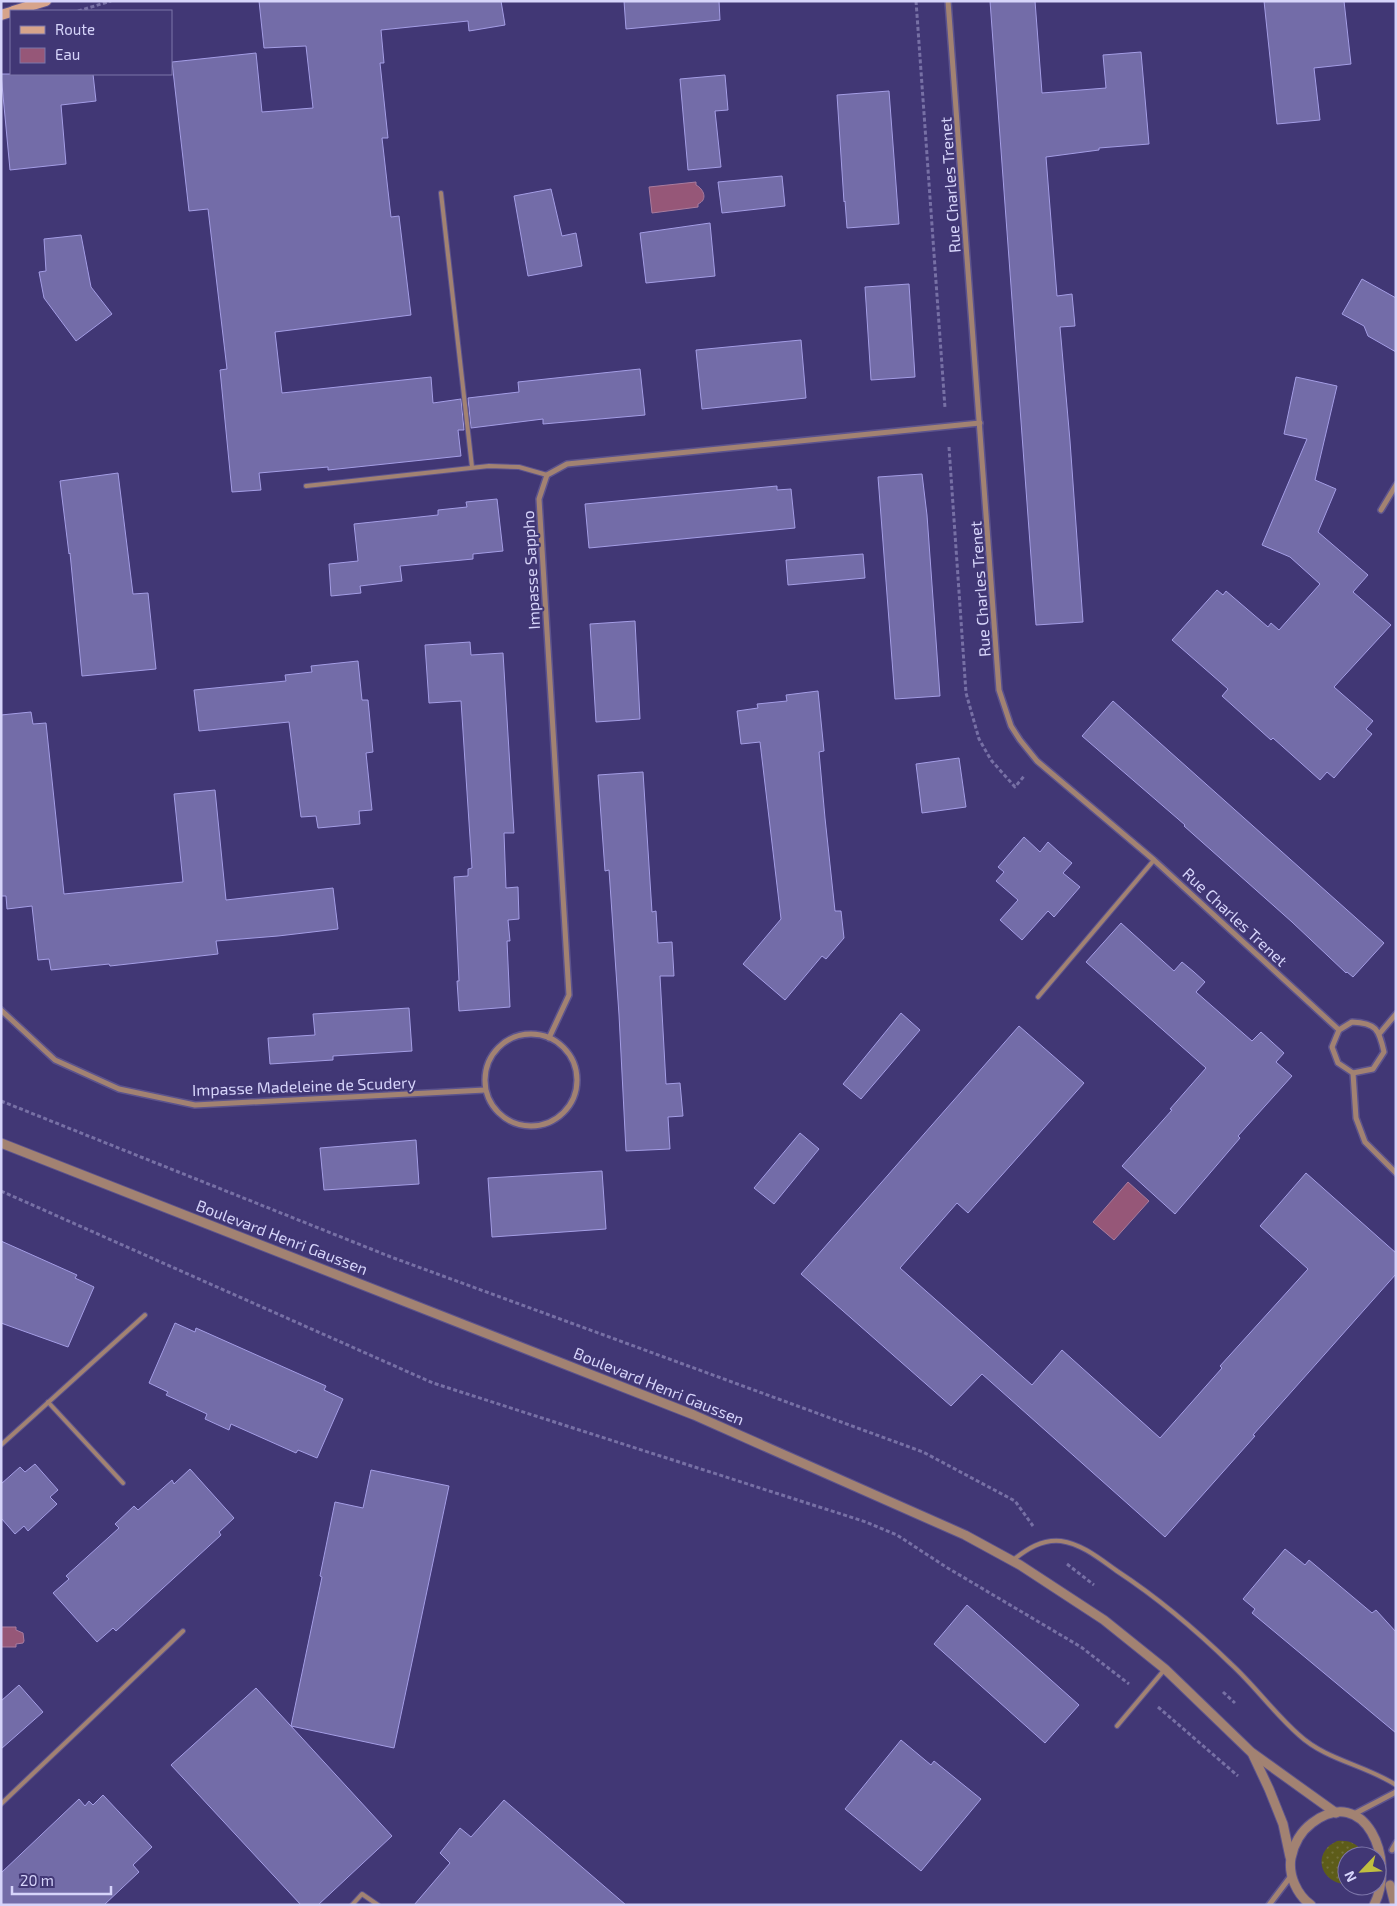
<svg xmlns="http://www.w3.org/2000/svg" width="1397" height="1906" font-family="'Exo 2',sans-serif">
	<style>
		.grass { fill: url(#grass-dots) }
		.water { fill: #965778; stroke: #a97c9f }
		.building { fill: #736ca8; stroke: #a49de5 }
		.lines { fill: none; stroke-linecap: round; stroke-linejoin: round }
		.service-casing { stroke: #5c538d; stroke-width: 6 }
		.minor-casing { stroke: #5c538d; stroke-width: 8 }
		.tertiary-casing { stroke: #5c538d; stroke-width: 11 }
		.secondary-casing { stroke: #5c538d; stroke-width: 12 }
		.path { stroke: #7770a5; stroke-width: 3; stroke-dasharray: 4 2.5; stroke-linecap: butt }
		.service { stroke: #a28272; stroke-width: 4 }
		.minor { stroke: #a28272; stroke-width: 5 }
		.tertiary { stroke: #a28272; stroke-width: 9 }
		.secondary { stroke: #d7a48b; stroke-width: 10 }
		.labels { text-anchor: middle; stroke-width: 4; stroke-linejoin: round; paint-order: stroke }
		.street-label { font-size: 16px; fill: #d6d4fa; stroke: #413775 }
	</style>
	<defs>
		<pattern id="grass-dots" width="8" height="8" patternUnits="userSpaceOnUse" patternTransform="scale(1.25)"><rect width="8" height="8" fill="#5d5c19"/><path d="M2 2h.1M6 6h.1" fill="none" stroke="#74723b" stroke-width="1.8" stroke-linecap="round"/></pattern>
	</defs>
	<rect width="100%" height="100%" fill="#413775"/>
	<!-- grass -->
	<path class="grass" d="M1337,1841C1351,1840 1358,1844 1365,1856H1347V1884C1328,1885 1313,1864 1327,1848C1329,1845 1334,1843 1337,1841Z"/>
	<!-- water -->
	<g class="water">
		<path d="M696,182V185C704,189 708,200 698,204V207L652,213L649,187Z"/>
		<path d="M1128,1182L1149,1201L1114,1240L1093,1222Z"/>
		<path d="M1,1627H16V1630L23,1633L24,1641L23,1643L16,1644V1647H1Z"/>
	</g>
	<!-- building -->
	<g class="building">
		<path d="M259,1H501L505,25L469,31L468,21L381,30L384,63H380L388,138H382L391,217L399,216L411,315L275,332L282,393L431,377L433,403L461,399L464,430H458L461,456L328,470V467L259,473L261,490L232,492L220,370L227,369L208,209L189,211L172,62L256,53L262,112L313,108L306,46L264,48Z"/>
		<path d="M624,1H719L720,20L626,29Z"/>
		<path d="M990,1H1035L1042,93L1106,88L1103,55L1141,52L1149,144L1099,148V150L1046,157L1057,296L1072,294L1075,326L1060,327L1070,441L1083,622L1036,625Z"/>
		<path d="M1264,1H1344L1351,64L1314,68L1320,120L1277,124Z"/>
		<path d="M1,74H93L96,101L61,105L66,164L10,170Z"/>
		<path d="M725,75L728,110L715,111L721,167L688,170L680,79Z"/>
		<path d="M889,91L899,224L847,228L845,201L844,202L837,95Z"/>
		<path d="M782,176L785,206L722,213L718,182Z"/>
		<path d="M551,189L562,236L576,233L582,266L528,276L514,196Z"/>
		<path d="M710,223L715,276L646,283L640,233Z"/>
		<path d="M81,235L91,287L112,314L76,341L44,298L39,272L46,271L44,239Z"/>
		<path d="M1362,279L1396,298V352L1368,336L1364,326L1342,314Z"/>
		<path d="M909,284L915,377L871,380L865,287Z"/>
		<path d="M801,340L806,398L702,409L696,350Z"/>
		<path d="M640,369L645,415L543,424V419L471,428L468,398L519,392L518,382Z"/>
		<path d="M1296,377L1337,386L1315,480L1336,489L1318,532L1368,575L1353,592L1391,625L1334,687L1373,721L1366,729L1372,734L1334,778L1327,772L1320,780L1273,738L1271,740L1222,696L1228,689L1172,640L1217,590L1223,595L1226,591L1268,627L1271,623L1279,630L1320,584L1290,557L1262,545L1307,439L1284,434Z"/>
		<path d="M118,473L133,594L148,593L156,669L82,676L70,553L69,554L60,481Z"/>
		<path d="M922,474L927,515L940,696L895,699L878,477Z"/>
		<path d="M777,486V490L791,489L795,528L589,548L585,504Z"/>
		<path d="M497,499L503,551L473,554V559L400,566L402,581L360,586L361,593L331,596L329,564L358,561L354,524L438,515V510L467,507L466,502Z"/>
		<path d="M863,554L865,578L788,585L786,560Z"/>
		<path d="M635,621L640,719L596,722L590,624Z"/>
		<path d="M470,642L471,655L503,653L514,833H504L506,888L518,887L519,919L508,920L510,941H507L510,1007L459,1011L457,981H459L454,877L468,876V869L472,868L461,701L429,703L425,645Z"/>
		<path d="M358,661L362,700H368L373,752L366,753L372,810L359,811L360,824L318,828L316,816L301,817L289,722L199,731L194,690L286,681L285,675L312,672L311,666Z"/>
		<path d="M818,691L824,751L819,752L825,818L835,911H841L844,938L826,959L822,956L785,1000L743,964L781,919L760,742L741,744L737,711L758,708L757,704L787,701L786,695Z"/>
		<path d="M1113,701L1384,943L1353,977L1347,972L1346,973L1292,922L1184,826L1185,825L1082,736Z"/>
		<path d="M31,712L33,724L46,723L64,894L183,882L174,794L215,790L226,900L333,888L338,929L278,936L216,941L218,954L110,966L109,964L51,970L49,959L38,960L32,906L7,909L6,896H1V715Z"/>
		<path d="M959,758L966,807L922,813L916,764Z"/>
		<path d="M643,772L652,912L656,911L658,943L672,942L674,976H660L666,1084L680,1083L683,1116L668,1117L670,1149L626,1151L619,1015L609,870L605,871L598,775Z"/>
		<path d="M1024,837L1040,852L1048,842L1060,853L1072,863L1063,873L1080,887L1054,917L1048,911L1022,940L1000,920L1018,900L996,881L1004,872L998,867Z"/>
		<path d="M1121,923L1174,971L1182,962L1194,972L1205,982L1196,992L1252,1041L1261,1032L1284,1053L1276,1062L1292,1076L1238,1136L1240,1138L1175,1214L1122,1166L1172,1110L1170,1109L1206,1068L1086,962Z"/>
		<path d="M409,1008L412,1051L333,1056V1060L270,1064L268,1038L315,1035L313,1014Z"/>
		<path d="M901,1013L920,1030L861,1099L843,1084Z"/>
		<path d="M1019,1026L1084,1083L968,1213L957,1203L900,1268L1032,1385L1062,1350L1160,1438L1222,1368L1220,1366L1308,1269L1260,1226L1306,1173L1396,1253V1274L1253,1435L1255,1436L1165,1537L982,1374L951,1406L801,1274Z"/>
		<path d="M800,1133L819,1149L774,1204L754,1188Z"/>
		<path d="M416,1140L419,1184L324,1190L320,1148Z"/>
		<path d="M602,1171L606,1229L492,1237L488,1178Z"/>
		<path d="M1,1241L77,1275L75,1278L94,1287L68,1347L1,1323Z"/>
		<path d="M175,1323L195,1332L196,1328L326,1386L324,1390L343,1399L317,1458L298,1450L296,1453L231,1424L229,1430L205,1419L207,1414L166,1395L168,1392L149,1383Z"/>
		<path d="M35,1464L58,1490L50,1497L57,1504L28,1531L24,1526L15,1534L1,1518V1484L20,1467L25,1472Z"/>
		<path d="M190,1469L234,1518L219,1532L221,1535L116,1631L113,1628L97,1642L53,1593L69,1579L66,1576L119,1528L115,1524L134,1506L138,1510L172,1480L174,1484Z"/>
		<path d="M371,1470L449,1486L394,1748L291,1726L322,1577L320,1576L335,1502L363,1508Z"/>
		<path d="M1285,1549L1305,1565L1309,1560L1372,1613L1376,1610L1396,1632V1733L1252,1613L1255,1609L1243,1599Z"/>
		<path d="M967,1605L1079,1705L1045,1743L934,1644Z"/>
		<path d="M19,1685L43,1712L1,1749V1701Z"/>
		<path d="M256,1688L392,1836L318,1905H301L171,1765Z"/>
		<path d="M901,1740L931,1765L934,1761L981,1799L921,1871L845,1809Z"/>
		<path d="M103,1795L152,1847L133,1865L139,1872L104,1905H1V1873L79,1799L85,1806L89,1801L93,1805Z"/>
		<path d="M504,1800L626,1905H414L450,1863L440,1853L460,1828L471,1837Z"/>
	</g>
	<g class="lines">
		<defs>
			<g id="service">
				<path d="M441,193L472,467"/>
				<path d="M306,486L489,466L519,467L547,475"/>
				<path d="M1038,997L1154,860"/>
				<path d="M48,1402L123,1483"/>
				<path d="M1,1445L145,1315"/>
				<path d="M1013,1560C1027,1549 1042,1539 1061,1541C1082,1544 1100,1559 1117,1571C1158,1598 1196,1630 1231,1664C1255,1686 1274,1713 1299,1735C1326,1760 1365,1765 1396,1785"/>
				<path d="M1117,1726L1165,1669"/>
				<path d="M1,1804L183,1631"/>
				<path d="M352,1905L362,1894L378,1905"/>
			</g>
			<g id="minor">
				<path d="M948,1L999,690L1011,726L1020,740L1037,761L1154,860L1339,1030"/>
				<path d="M1381,510L1396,485"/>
				<path d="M1,1010L55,1060L119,1089L195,1105L485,1090"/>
				<path d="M1352,1022C1376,1023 1379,1029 1384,1052L1373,1069L1353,1073L1338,1063L1332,1047L1339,1030Z"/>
				<path d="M1380,1033L1396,1014"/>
				<circle cx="531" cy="1080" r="46"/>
				<path d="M549,1038L569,995L539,499L547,475L567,464L980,423"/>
				<path d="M1353,1073L1356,1118L1365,1142L1396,1173"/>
				<path d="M1354,1814L1396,1792"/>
				<path d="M1392,1850L1396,1843"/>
				<path d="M1269,1905L1291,1876"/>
			</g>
			<g id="tertiary">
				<path d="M1,1143L694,1415L965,1535L1020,1565L1104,1620L1165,1669L1251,1752L1336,1813"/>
				<path d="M1253,1755L1269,1789L1283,1824L1290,1857"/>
				<path d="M1390,1885L1395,1905"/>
				<path d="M1311,1905C1297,1895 1288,1875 1291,1858C1294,1843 1300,1832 1312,1823C1365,1783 1397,1860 1374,1905"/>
			</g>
			<g id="secondary">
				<path d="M13,11L46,1"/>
				<path d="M1,15L11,12"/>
			</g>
		</defs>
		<!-- service casing -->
		<use href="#service" class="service-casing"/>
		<!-- minor casing -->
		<use href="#minor" class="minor-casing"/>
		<!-- tertiary casing -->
		<use href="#tertiary" class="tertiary-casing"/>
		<!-- secondary casing -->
		<use href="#secondary" class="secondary-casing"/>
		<!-- path -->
		<g class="path">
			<path d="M916,1L945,408"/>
			<path d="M78,11L111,1"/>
			<path d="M949,447L966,693L979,739L991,760L1015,787L1025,775"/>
			<path d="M1,1101L391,1257L923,1452L1015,1501L1033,1526"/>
			<path d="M1,1191L433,1383L866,1522L897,1535L946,1567L1081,1647L1129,1684"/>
			<path d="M1067,1564L1094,1585"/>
			<path d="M1223,1692L1235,1703"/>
			<path d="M1158,1707L1238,1776"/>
		</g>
		<!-- service -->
		<use href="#service" class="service"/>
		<!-- minor -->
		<use href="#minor" class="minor"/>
		<!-- tertiary -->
		<use href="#tertiary" class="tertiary"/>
		<!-- secondary -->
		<use href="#secondary" class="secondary"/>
	</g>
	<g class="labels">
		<!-- street labels -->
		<g class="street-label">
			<text transform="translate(950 185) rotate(-94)" y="6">Rue Charles Trenet</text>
			<text transform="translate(531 570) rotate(-93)" y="6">Impasse Sappho</text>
			<text transform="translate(980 589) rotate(-94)" y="6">Rue Charles Trenet</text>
			<text transform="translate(1235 917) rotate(43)" y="6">Rue Charles Trenet</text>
			<text transform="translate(304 1086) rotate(-2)" y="6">Impasse Madeleine de Scudery</text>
			<text transform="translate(282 1237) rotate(21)" y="6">Boulevard Henri Gaussen</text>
			<text transform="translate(659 1386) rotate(22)" y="6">Boulevard Henri Gaussen</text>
		</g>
	</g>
	<!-- border -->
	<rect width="1397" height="1906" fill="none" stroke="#d6d4fa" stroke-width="5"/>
	<!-- legend -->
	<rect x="10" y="10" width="162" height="65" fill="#413775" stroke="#7d76aa"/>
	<rect x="20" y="26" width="25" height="8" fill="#d7a48b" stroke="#7d76aa"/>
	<text x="55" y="35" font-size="15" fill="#d6d4fa">Route</text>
	<rect x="20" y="48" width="25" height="15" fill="#965778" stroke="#7d76aa"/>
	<text x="55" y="60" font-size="15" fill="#d6d4fa">Eau</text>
	<!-- north arrow -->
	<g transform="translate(1362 1871) rotate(245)"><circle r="24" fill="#413775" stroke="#7d76aa"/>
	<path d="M0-4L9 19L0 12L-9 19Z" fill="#c0be40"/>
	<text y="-8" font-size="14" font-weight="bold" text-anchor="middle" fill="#d6d4fa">N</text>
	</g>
	<!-- scale -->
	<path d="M12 1886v8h99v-8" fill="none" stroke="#d6d4fa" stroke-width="2.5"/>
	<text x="20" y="1886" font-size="15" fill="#d6d4fa" stroke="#413775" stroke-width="4" paint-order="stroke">20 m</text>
</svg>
